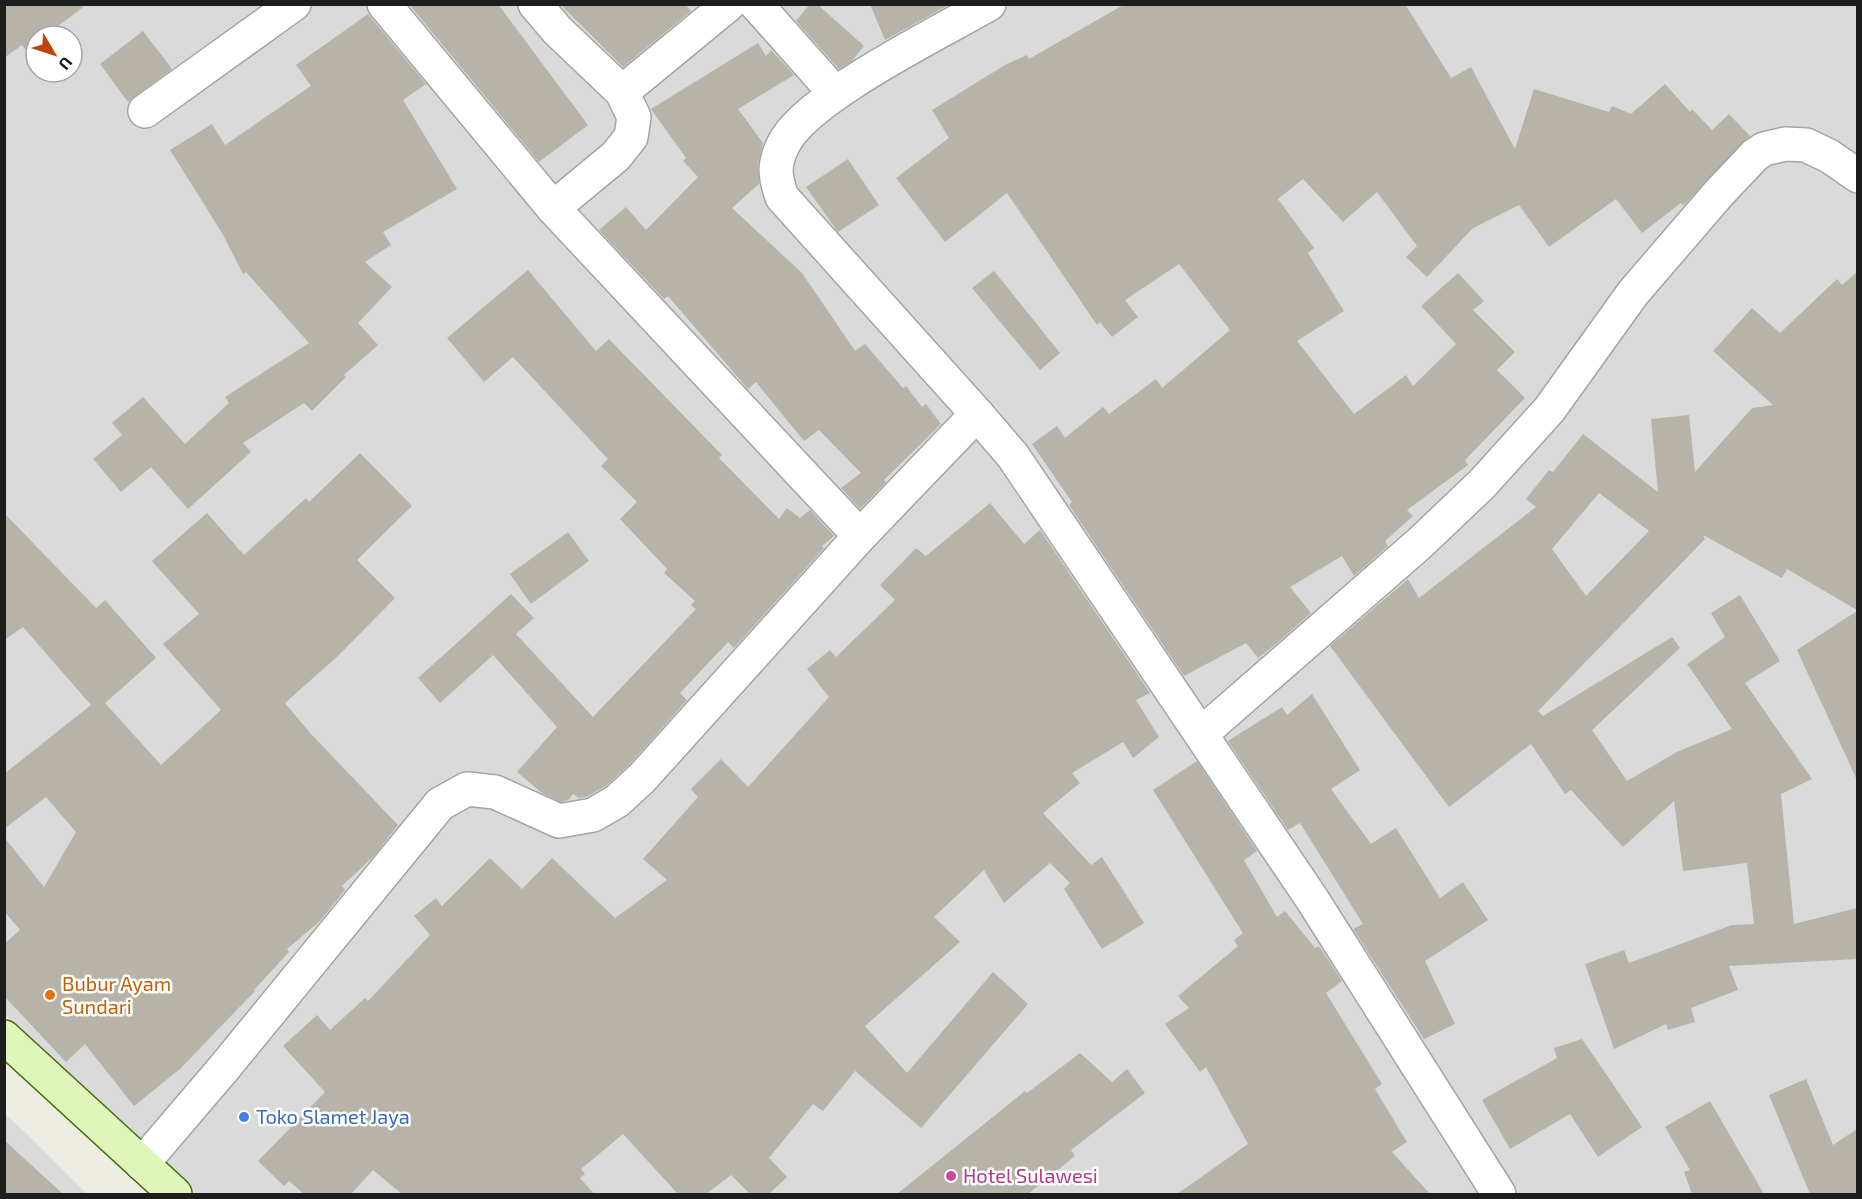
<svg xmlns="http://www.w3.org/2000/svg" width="1862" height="1199" font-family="'Exo 2',sans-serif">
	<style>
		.residential { fill: #dbdada; fill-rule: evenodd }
		.building { fill: #b7b3a9; fill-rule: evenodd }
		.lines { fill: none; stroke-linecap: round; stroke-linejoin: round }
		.minor-casing { stroke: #a4a4a4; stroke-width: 36 }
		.secondary-casing { stroke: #436d0b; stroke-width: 36 }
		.minor { stroke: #fff; stroke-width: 33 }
		.secondary { stroke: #dff5ba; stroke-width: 33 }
		.food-dot { fill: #e8710a; stroke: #fff; stroke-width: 2 }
		.shop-dot { fill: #3f7fe0; stroke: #fff; stroke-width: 2 }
		.hotel-dot { fill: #d1479c; stroke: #fff; stroke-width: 2 }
		.labels { text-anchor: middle; stroke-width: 5; stroke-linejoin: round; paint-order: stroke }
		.food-label { font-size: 20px; fill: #c56008; stroke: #fff; text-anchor: start }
		.shop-label { font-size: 20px; fill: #366cbe; stroke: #fff; text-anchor: start }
		.hotel-label { font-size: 20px; fill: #b23c85; stroke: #fff; text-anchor: start }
	</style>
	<rect width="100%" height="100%" fill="#eeede3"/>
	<!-- residential -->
	<g class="residential">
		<path d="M4,5H1857V1194H196L5,1015ZM36,36H72V72H36Z"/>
		<path d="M4,1113L29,1136L87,1194H5Z"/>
	</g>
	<!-- building -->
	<g class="building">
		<path d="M4,4H87L45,36H36V42L26,50L22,45L4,58Z"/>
		<path d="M409,4H498L588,125L539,162Z"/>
		<path d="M560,4H685L691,11L623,67Z"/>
		<path d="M810,4H817L864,46L851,62L839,69L796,21Z"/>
		<path d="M870,4H950L885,40Z"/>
		<path d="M1125,4H1405L1451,78L1471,67L1515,149L1534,89L1609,112L1612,106L1631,114L1665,84L1690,112L1692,109L1712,130L1729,114L1750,136L1683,206L1681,203L1642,233L1616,199L1549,247L1519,205L1473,228L1427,277L1406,257L1417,246L1377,192L1343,222L1303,179L1278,199L1314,248L1308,253L1344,311L1297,341L1354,414L1406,375L1413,386L1456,344L1421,306L1458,273L1484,301L1473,310L1515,352L1497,370L1525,398L1465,460L1468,465L1407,510L1413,516L1385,541L1388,546L1354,576L1342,556L1290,587L1311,613L1277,643L1258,658L1246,643L1184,676L1069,505L1072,502L1032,444L1057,426L1065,438L1103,407L1109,414L1156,379L1162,388L1230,330L1179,264L1125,300L1138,317L1112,337L1100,322L1097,325L1007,193L945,242L896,178L949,138L932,110L1005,65L1027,55L1029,59Z"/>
		<path d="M368,14L426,84L403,100L457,189L383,232L391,245L365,262L392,287L358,323L378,345L344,375L346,377L312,411L304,403L243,443L251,452L188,509L151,467L121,492L93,459L122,435L112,423L143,397L185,444L229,403L225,397L309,343L246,272L243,274L222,233L170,150L212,124L225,145L311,86L296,65Z"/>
		<path d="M143,31L172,69L128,102L100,64Z"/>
		<path d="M758,43L766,56L771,50L794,75L738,109L763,143L758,164L759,184L732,208L802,273L855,351L865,344L903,388L906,386L922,407L926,404L941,424L884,480L886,482L860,509L841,488L861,473L819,430L804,441L756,382L748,389L668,296L664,299L599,230L626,207L646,230L698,177L683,161L686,158L651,109Z"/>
		<path d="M848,159L879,205L838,232L806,187Z"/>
		<path d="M528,270L596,351L609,339L722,455L719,458L779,519L787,508L800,518L810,510L834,536L822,546L824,548L734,648L728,642L680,693L687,700L629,765L606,786L586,797L579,798L573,794L568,800L561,802L542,793L517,772L557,727L493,655L440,703L418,678L511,594L534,618L516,634L593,717L696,609L691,605L695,601L664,573L667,569L620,519L637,502L601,466L608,459L513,357L484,382L447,338Z"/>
		<path d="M994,271L1060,353L1040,370L972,288Z"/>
		<path d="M1857,272V610L1787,569L1782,578L1703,535L1705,539L1538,711L1543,716L1672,637L1680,648L1592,730L1627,781L1677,752L1732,729L1687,664L1725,637L1711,613L1740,595L1780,661L1745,683L1812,779L1781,794L1794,924L1857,908V959L1729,966L1738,990L1691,1008L1695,1022L1668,1030L1666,1024L1614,1049L1585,964L1624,950L1629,963L1732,925L1754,924L1747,863L1683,871L1674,801L1623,847L1571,790L1565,794L1531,744L1449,807L1330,646L1408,579L1419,598L1536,507L1526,499L1549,470L1553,472L1583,434L1658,492L1651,419L1689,415L1695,472L1752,408L1773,405L1713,351L1752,308L1780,333L1837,279L1842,285ZM1599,493L1649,531L1586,596L1552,549Z"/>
		<path d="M360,453L412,506L357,560L395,598L339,655L285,703L311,734L398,825L374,856L342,886L345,890L319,922L287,949L289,952L254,990L255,991L180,1069L134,1106L85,1044L66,1062L4,996V944L20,930L4,911V837L44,887L76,832L46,797L4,829V774L91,705L23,627L4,640V513L96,608L105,600L156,658L105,703L161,765L221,710L163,644L199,614L152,561L207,513L244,555L306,498L309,502Z"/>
		<path d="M990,503L1024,544L1040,530L1150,693L1136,700L1159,737L1133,758L1123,742L1072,773L1080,783L1043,813L1091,865L1102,857L1144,923L1102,949L1064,889L1070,883L1050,863L1004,903L984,870L934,917L960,942L865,1026L907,1073L993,972L1028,1004L921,1128L855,1071L823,1111L813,1104L769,1158L787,1177L769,1194H750L731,1175L706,1194H678L623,1134L581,1169L585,1174L580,1178L594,1194H402L373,1170L351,1194H304L289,1181L284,1186L258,1161L325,1092L283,1046L317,1015L330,1030L365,998L368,1001L430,935L414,916L436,898L442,906L490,858L522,889L552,858L615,918L667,880L643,859L698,797L691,789L721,759L748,787L829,697L807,669L830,650L836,657L895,600L880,585L916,548L926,556Z"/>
		<path d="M568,532L589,561L531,604L510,574Z"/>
		<path d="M1857,611V780L1797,650Z"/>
		<path d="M1312,694L1360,770L1331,789L1371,844L1396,828L1440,898L1463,882L1488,920L1425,961L1455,1024L1424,1039L1353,929L1363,924L1300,823L1288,830L1228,741L1282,707L1287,715Z"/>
		<path d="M1197,761L1257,851L1244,860L1277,917L1285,911L1315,948L1319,946L1342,981L1326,993L1382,1084L1375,1089L1407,1142L1392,1152L1430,1194H1177L1248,1144L1206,1067L1200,1072L1165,1024L1189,1008L1178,996L1238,946L1234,940L1243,933L1153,790Z"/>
		<path d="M1582,1039L1642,1127L1598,1157L1570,1114L1510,1149L1482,1100L1557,1058L1554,1048Z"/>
		<path d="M1080,1053L1112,1082L1127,1069L1145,1093L1071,1150L1075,1156L1028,1194H897L1025,1091L1027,1093Z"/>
		<path d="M1806,1079L1833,1145L1857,1129V1194H1810L1769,1095Z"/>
		<path d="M1710,1101L1764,1194H1692L1684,1172L1690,1170L1665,1127Z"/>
		<path d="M4,1140L63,1194H4Z"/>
	</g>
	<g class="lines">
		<defs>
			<g id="minor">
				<path d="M384,4L553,208L860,536"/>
				<path d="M535,4L557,30L622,92L634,117L631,137L616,156L553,208"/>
				<path d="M756,4L835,93"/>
				<path d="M622,92L729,4"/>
				<path d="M145,111L294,4"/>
				<path d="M977,414L1013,456L1312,899L1499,1194"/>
				<path d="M1201,734L1420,543L1482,484L1549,410L1633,293L1719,193L1755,155L1764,149L1785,144L1806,145L1829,156L1858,176"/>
				<path d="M142,1164L224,1068L440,804L467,789L495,792L559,821L593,815L617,801L642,778L860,536L977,414L782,197C775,177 773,165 783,145C805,98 941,32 989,4"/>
			</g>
			<path id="secondary" d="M4,1037L175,1194"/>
		</defs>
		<!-- minor casing -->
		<use href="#minor" class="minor-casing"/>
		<!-- secondary casing -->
		<use href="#secondary" class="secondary-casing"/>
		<!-- minor -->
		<use href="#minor" class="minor"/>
		<!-- secondary -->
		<use href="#secondary" class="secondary"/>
	</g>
	<!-- markers -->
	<circle class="food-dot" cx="50" cy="995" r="6"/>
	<circle class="shop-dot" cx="244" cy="1117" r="6"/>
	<circle class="hotel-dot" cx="951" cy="1176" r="6"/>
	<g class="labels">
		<!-- food labels -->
		<g class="food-label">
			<text x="62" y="991">Bubur Ayam<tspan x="62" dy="23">Sundari</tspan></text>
		</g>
		<!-- shop labels -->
		<g class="shop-label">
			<text x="256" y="1124">Toko Slamet Jaya</text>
		</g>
		<!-- hotel labels -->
		<g class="hotel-label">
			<text x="963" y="1183">Hotel Sulawesi</text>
		</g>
	</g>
	<!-- border -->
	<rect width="1862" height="1199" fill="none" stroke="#1d1d1d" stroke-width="12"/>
	<!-- north arrow -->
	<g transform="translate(54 54) rotate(129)"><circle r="28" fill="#ffffff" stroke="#a5a5a5" stroke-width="1.5"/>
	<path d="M0-4.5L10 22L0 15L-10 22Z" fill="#bf440b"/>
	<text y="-9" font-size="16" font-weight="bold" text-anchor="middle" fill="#1d1d1d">U</text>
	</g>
</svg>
